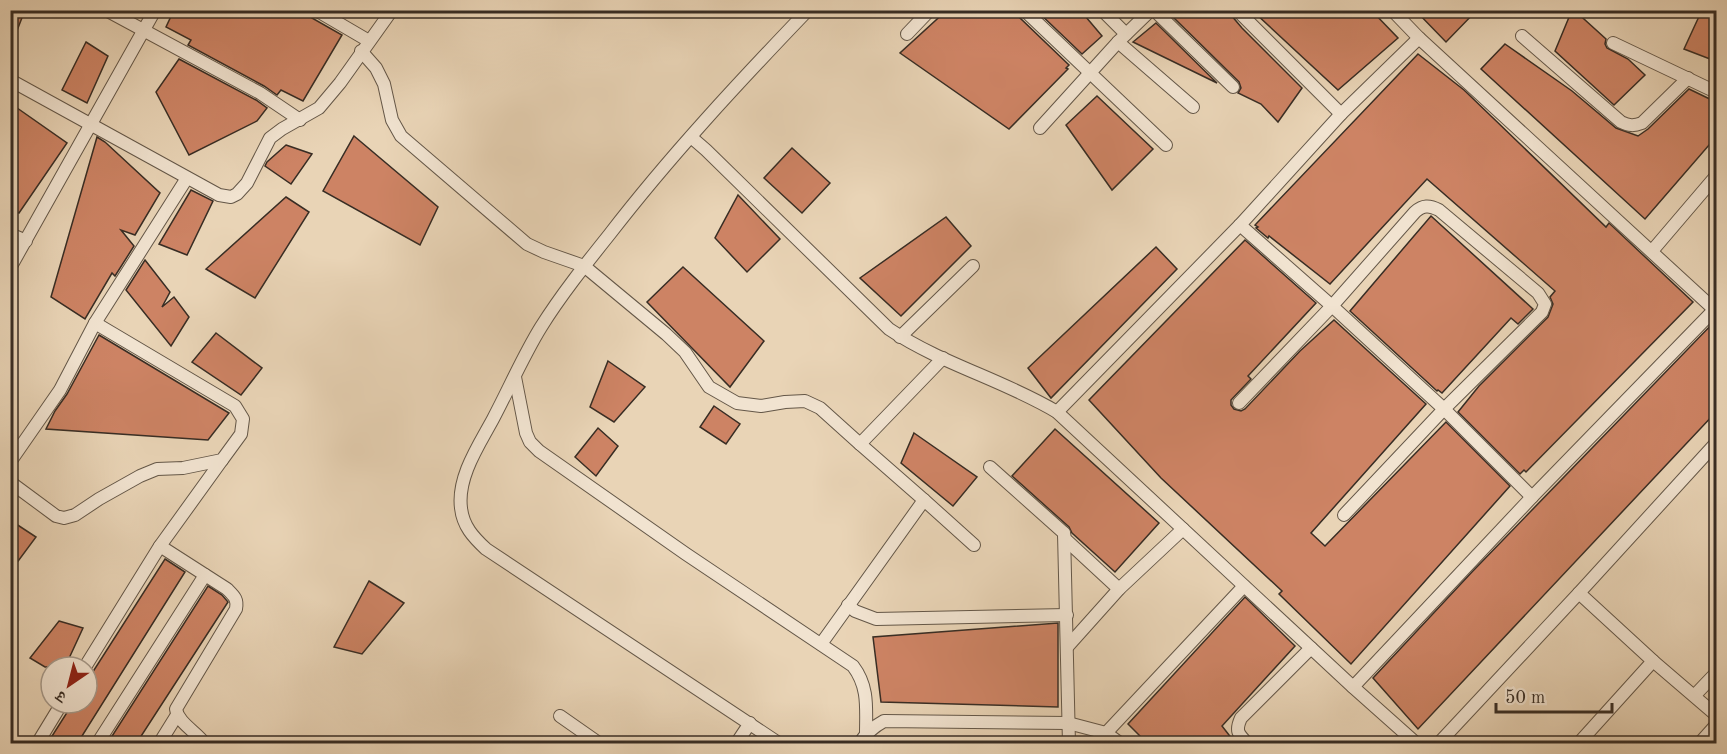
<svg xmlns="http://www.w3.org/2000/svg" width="1727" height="754" font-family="'Old Standard TT','Noto Serif Devanagari',serif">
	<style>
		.building { fill: #cd8364; stroke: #382d24; stroke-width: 1.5 }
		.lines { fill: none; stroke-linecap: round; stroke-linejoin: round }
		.street-casing { stroke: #645748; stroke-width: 14 }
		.street { stroke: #f1e3d0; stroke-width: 12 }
	</style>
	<rect width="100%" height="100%" fill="#e9d4b6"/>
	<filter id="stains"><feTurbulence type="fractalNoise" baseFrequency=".00333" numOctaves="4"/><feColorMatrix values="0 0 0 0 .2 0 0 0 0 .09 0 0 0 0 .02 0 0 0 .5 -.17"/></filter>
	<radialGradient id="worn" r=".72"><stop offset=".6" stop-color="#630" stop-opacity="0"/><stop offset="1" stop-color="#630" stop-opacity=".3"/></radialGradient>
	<!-- building -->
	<g class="building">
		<path d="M10,10H25L11,46H10Z"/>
		<path d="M174,10H298L342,35L303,101L281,90L277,95L264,86L188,45L191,40L166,27Z"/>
		<path d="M947,10H1016L1018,16L1069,65L1066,68L1068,69L1009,129L900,53Z"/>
		<path d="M1036,10H1080L1102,36L1082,54Z"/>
		<path d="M1175,10H1229L1231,15L1242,28L1302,88L1278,122L1261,104L1238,93L1241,88L1239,82L1172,16Z"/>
		<path d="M1249,10H1371L1398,38L1338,90L1256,14L1254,15Z"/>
		<path d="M1415,10H1477L1446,42Z"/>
		<path d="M1572,10H1574L1606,39L1605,44L1607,48L1628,59L1645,75L1614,105L1555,51Z"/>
		<path d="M1702,10H1716V42L1710,59L1684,49Z"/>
		<path d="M1156,23L1217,83L1133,42Z"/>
		<path d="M86,42L108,56L87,103L62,90Z"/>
		<path d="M1505,44L1572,91L1616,128L1638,136L1648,129L1689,89L1716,102V137L1645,219L1481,69Z"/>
		<path d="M1418,54L1464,90L1606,227L1609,223L1693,302L1526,472L1524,470L1520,474L1458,412L1479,386L1548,317L1553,304L1550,297L1555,291L1427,179L1330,284L1269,236L1268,238L1256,228L1258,227L1255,225Z"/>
		<path d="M179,59L256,100L267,108L257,121L189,155L156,92Z"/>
		<path d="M1097,96L1153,149L1112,190L1066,125Z"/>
		<path d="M10,103L67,143L19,213L10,209Z"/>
		<path d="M354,136L438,207L420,245L323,191Z"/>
		<path d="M97,137L105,142L160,193L135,235L121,230L134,246L115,276L112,273L85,319L51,297Z"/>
		<path d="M286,145L312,154L291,184L265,166L267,162Z"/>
		<path d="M792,148L830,183L802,213L764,178Z"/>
		<path d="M191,190L213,201L187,255L159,244Z"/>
		<path d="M738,195L780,239L747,272L715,238Z"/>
		<path d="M286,197L309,212L255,298L206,269Z"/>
		<path d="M1431,216L1533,309L1518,324L1511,318L1442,393L1438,390L1437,391L1350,311Z"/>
		<path d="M946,217L971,246L901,316L860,278Z"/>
		<path d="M1245,240L1316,303L1248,376L1251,379L1231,400V405L1234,409L1241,411L1245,409L1300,351L1334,320L1426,404L1311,533L1325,546L1446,422L1510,486L1351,664L1279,594L1282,591L1161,478L1089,400Z"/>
		<path d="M1156,247L1177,269L1051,398L1028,368Z"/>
		<path d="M145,260L170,292L162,307L174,297L189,317L171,346L126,290Z"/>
		<path d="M683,267L764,341L730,387L647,302Z"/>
		<path d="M1716,320V412L1418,729L1373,678L1471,573Z"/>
		<path d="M216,333L262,368L241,395L192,362Z"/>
		<path d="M99,335L229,413L208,440L46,429L55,411L67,394Z"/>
		<path d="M608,361L645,387L614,422L590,407Z"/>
		<path d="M714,406L740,424L726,444L700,427Z"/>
		<path d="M598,428L618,446L596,476L575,457Z"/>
		<path d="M1055,429L1159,523L1115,572L1072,533L1069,527L1012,476Z"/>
		<path d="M914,433L977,477L953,506L901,463Z"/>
		<path d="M10,520L36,537L10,572Z"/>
		<path d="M165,559L185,572L77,744H47L73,703H87V681Z"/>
		<path d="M369,581L404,603L362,654L334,647Z"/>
		<path d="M208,586L222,595L228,602L136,744H107Z"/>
		<path d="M1245,597L1295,646L1222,726L1236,744H1148L1128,724Z"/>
		<path d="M59,621L83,628L65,667H45L30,658Z"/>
		<path d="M1058,623V707L881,702L873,637Z"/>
	</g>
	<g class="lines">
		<defs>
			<g id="street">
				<path d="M106,10L260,93L300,120"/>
				<path d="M316,10L369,41"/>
				<path d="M1024,10L1166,145"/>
				<path d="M1102,10L1126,34"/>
				<path d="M1154,10L1233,87"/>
				<path d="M1237,10L1341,114"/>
				<path d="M1392,10L1419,38L1716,311"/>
				<path d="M907,34L930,10"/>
				<path d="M1522,36L1621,122C1629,126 1634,126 1642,123L1688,78"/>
				<path d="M1118,42L1193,107"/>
				<path d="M1613,43L1716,92"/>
				<path d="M361,51L376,68L384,84L392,120L401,136L527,244L544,252L584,266L666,334L685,352L709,387L737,403L761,406L785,402L805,401L820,408L860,444"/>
				<path d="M10,80L219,195L231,197L237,194L247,183L270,138L282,129L319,108L340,83L392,10"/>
				<path d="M1040,128L1118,42L1151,10"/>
				<path d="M691,137L706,150L889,329C941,364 1004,380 1057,412L1353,687L1417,744"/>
				<path d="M1240,225L1332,306L1444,409L1532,497"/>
				<path d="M10,234L26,241"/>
				<path d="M1652,251L1716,176"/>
				<path d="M10,268L155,10"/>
				<path d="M900,337L973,266"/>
				<path d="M943,358L860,444L924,500L974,545"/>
				<path d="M515,377L526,433L530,442L539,451L686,554L853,666C869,687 866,708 866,734"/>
				<path d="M1239,403L1332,306L1415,212C1423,205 1429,205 1439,210L1538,293L1545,304L1542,312L1444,409L1344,515"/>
				<path d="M1057,412L1240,225L1341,114L1419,38"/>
				<path d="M10,462L60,390L95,323L187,178"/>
				<path d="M990,467L1064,533L1065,539L1119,589"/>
				<path d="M10,482L56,516L64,518L75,515L99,499L140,476L157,469L183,468L222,460L241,434L243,419L235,406L95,323"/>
				<path d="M1064,533L1069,744"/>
				<path d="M160,546L227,589C234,596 238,599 236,609L176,709C178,723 197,732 205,744"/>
				<path d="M1579,593L1653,661L1716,715"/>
				<path d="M848,605L855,611L876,619L1067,615"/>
				<path d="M821,644L924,500"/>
				<path d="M1068,646L1119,589L1183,529"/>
				<path d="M85,667L160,546L222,460"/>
				<path d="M1353,687L1532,497L1715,309"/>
				<path d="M1695,695L1716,673"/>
				<path d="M560,716L600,744"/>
				<path d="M1106,733L1244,586"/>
				<path d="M37,744L62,703"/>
				<path d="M97,744L205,575"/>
				<path d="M159,744L177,715"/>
				<path d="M736,744L750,723"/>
				<path d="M780,744L486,549C473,537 463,526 461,508C457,477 479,445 493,419C509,389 523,356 541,327C561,295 585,265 609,235C670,156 738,83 808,10"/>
				<path d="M859,744C866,733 873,727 884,721L1068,723L1106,733L1121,744"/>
				<path d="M1248,744C1238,734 1235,731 1241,718L1311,648"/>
				<path d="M1438,744L1579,593L1716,443"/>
				<path d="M1578,744L1653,661"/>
				<path d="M1699,744L1716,725"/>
			</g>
		</defs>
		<!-- street casing -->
		<use href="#street" class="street-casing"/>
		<!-- street -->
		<use href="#street" class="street"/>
	</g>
	<!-- margin -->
	<rect width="1727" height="754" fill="none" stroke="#e9d4b6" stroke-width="36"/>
	<rect x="12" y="12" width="1703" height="730" fill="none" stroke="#382d24" stroke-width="3"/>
	<rect x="18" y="18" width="1691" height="718" fill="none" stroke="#382d24" stroke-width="1.5"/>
	<!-- north arrow -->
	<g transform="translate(69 685) rotate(215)"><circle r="28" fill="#f1e3d0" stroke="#a79a8b" stroke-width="1.5"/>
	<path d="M0-4.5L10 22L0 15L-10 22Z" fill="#8f2418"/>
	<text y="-9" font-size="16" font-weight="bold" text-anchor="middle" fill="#382d24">उ</text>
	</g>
	<!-- scale -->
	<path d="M1496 703v9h116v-9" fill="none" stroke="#382d24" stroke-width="3"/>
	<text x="1505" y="703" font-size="18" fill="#382d24" stroke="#f1e3d0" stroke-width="4.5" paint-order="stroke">50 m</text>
	<rect width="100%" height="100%" filter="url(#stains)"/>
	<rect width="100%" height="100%" fill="url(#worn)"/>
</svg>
